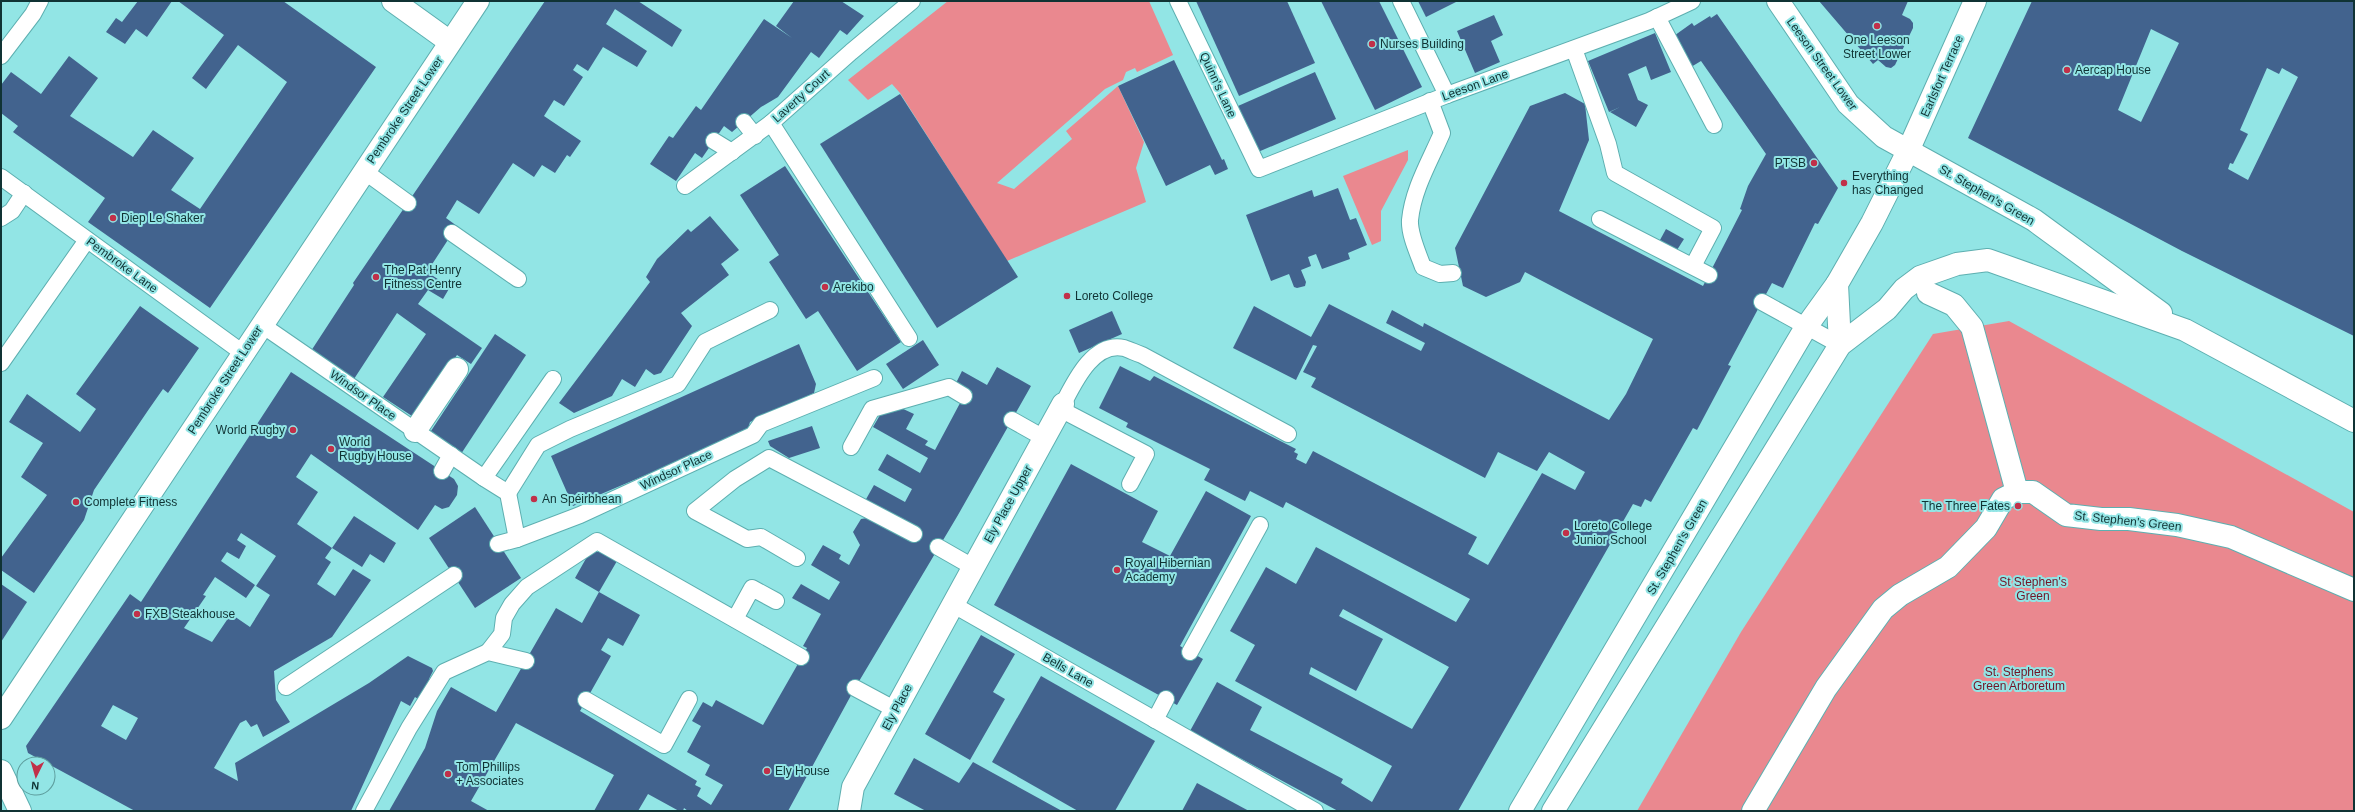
<svg xmlns="http://www.w3.org/2000/svg" width="2355" height="812" font-family="Helvetica,sans-serif">
	<style>
		.green { fill: #ea888f }
		.building { fill: #42638e; fill-rule: evenodd }
		.lines { fill: none; stroke-linecap: round; stroke-linejoin: round }
		.lane-casing { stroke: #5dafb0; stroke-width: 18 }
		.street-casing { stroke: #5dafb0; stroke-width: 24 }
		.secondary-casing { stroke: #5dafb0; stroke-width: 24 }
		.lane { stroke: #fff; stroke-width: 16 }
		.street { stroke: #fff; stroke-width: 22 }
		.secondary { stroke: #fff; stroke-width: 22 }
		.poi-dot { fill: #c13049; stroke: #92e5e5; stroke-width: 1.5 }
		.labels { text-anchor: middle; stroke-width: 4; stroke-linejoin: round; paint-order: stroke }
		.poi-label { font-size: 12px; fill: #103334; stroke: #92e5e5; text-anchor: start }
		.street-label { font-size: 12px; fill: #103334; stroke: #92e5e5 }
		.park-label { font-size: 12px; fill: #731527; stroke: #92e5e5 }
	</style>
	<rect width="100%" height="100%" fill="#92e5e5"/>
	<!-- green -->
	<g class="green">
		<path d="M948,1H1149L1173,55L1137,72L1135,68L1126,72L1123,80L1105,89L997,183L1014,189L1072,139L1066,131L1118,86L1144,142L1136,168L1146,202L1007,261L900,93L892,84L868,100L848,80Z"/>
		<path d="M1408,150V160L1381,211V241L1372,245L1343,176Z"/>
		<path d="M2009,321L2354,512V811H1637L1741,632L1933,334Z"/>
	</g>
	<!-- building -->
	<g class="building">
		<path d="M138,1H172L147,37L136,29L125,44L106,32L116,18L122,22Z"/>
		<path d="M178,1H283L376,67L210,308L88,222L105,198L13,132L18,126L1,113V85L11,72L41,94L69,56L98,78L70,116L133,157L153,130L194,158L171,190L200,209L287,82L238,45L206,89L192,78L224,35Z"/>
		<path d="M545,1H638L682,30L672,47L615,9L606,24L647,51L637,67L603,47L588,71L577,64L573,70L583,77L564,106L554,100L544,116L581,141L570,157L567,155L555,173L542,165L534,177L513,163L479,214L457,200L446,218L457,226L427,272L450,287L443,299L428,290L418,304L482,348L471,364L457,355L415,418L383,397L426,334L397,313L354,379L311,351L354,285L353,283Z"/>
		<path d="M794,1H841L864,16L847,35L840,30L819,58L811,52L778,97L761,107L732,132L724,126L702,158L695,153L676,181L650,164L669,136L673,138L696,106L701,110L764,19L792,38L776,26Z"/>
		<path d="M1196,1H1287L1315,63L1239,96Z"/>
		<path d="M1321,1H1379L1422,87L1375,110Z"/>
		<path d="M1418,1H1458L1426,17Z"/>
		<path d="M1819,1H1908L1902,15L1910,19L1913,23V28L1895,65L1891,68L1886,67L1878,60L1873,64Z"/>
		<path d="M2032,1H2354V336L2182,251L1968,138ZM2151,29L2179,43L2141,122L2118,110ZM2267,68L2279,74L2282,68L2298,77L2248,180L2228,169L2230,163L2233,164L2248,134L2240,130Z"/>
		<path d="M1717,14L1838,188L1818,224L1815,223L1783,288L1772,283L1728,365L1731,366L1697,430L1693,428L1651,502L1645,499L1641,507L1633,504L1458,811H1338L1190,731L1217,682L1262,707L1250,730L1343,779L1341,783L1372,802L1392,766L1235,681L1255,645L1230,631L1266,567L1296,584L1316,547L1456,622L1470,599L1286,502L1283,508L1250,491L1245,501L1204,480L1210,469L1126,427L1128,423L1099,408L1120,366L1150,381L1154,376L1296,449L1294,452L1298,454L1296,459L1306,464L1313,451L1477,537L1468,554L1488,565L1542,473L1575,490L1585,472L1549,452L1537,471L1498,452L1485,478L1311,387L1316,378L1303,372L1317,346L1313,345L1296,380L1233,348L1254,306L1311,337L1329,304L1421,351L1425,343L1386,323L1392,310L1423,327L1424,323L1609,420L1626,394L1653,339L1525,272L1520,282L1486,297L1463,286L1455,248L1530,106L1565,93L1585,104L1589,140L1559,211L1703,286L1742,210L1740,209L1748,186L1766,154L1701,61L1691,67L1671,38L1692,23L1694,26L1710,16L1711,18ZM1343,609L1449,667L1412,729L1309,674L1311,667L1356,691L1383,639L1339,616Z"/>
		<path d="M1494,15L1503,35L1491,41L1500,62L1475,73L1457,31Z"/>
		<path d="M1655,33L1671,72L1651,80L1646,66L1628,74L1638,100L1648,105L1636,127L1610,112L1620,107L1609,112L1588,61Z"/>
		<path d="M1174,60L1222,160L1224,159L1228,169L1215,175L1210,165L1166,186L1118,86Z"/>
		<path d="M1315,72L1336,119L1258,152L1238,106Z"/>
		<path d="M900,94L1018,277L937,328L820,144Z"/>
		<path d="M785,166L901,342L857,371L818,311L806,319L769,262L779,255L740,195Z"/>
		<path d="M1338,188L1350,220L1356,218L1367,245L1348,253L1350,259L1322,269L1316,254L1308,257L1311,266L1301,270L1306,282L1305,286L1297,288L1294,287L1289,274L1271,281L1246,215L1312,190L1314,197Z"/>
		<path d="M710,216L739,250L721,264L729,275L681,313L692,326L661,373L654,375L646,369L635,387L622,379L612,396L574,413L559,403L650,282L646,277L657,259L688,229L691,232Z"/>
		<path d="M1666,229L1684,239L1677,250L1660,240Z"/>
		<path d="M140,306L199,348L168,393L163,389L149,409L94,490L84,520L34,593L1,570V558L47,495L21,477L43,443L9,422L27,394L80,432L96,409L76,394Z"/>
		<path d="M1112,311L1122,334L1079,353L1069,330Z"/>
		<path d="M495,334L526,355L461,454L429,434Z"/>
		<path d="M923,340L939,365L903,389L886,364Z"/>
		<path d="M799,344L816,384L814,393L750,422L747,432L573,506L551,456Z"/>
		<path d="M997,367L1031,386L958,515L855,688L788,811H688L684,808L683,811H679L648,794L638,811H594L614,775L516,723L471,801L489,811H389L425,748L437,711L451,687L496,712L556,608L582,623L599,592L575,578L588,555L593,552H601L617,561L599,592L640,615L623,646L608,638L601,650L611,656L580,711L697,781L695,785L701,788L697,796L711,805L723,785L705,775L710,765L687,752L701,726L692,721L703,702L712,707L716,700L763,725L807,648L803,646L821,614L792,598L801,584L829,600L840,582L811,565L823,545L841,555L839,559L849,565L860,545L853,532L861,519L867,518L865,501L874,485L905,502L912,489L878,470L887,454L920,473L928,458L873,427L880,415L899,407L914,414L906,429L928,441L925,445L935,450L967,390L956,383L962,371L987,385Z"/>
		<path d="M291,372L454,479L458,486L457,495L449,507L442,509L435,505L418,530L311,454L296,477L318,492L297,524L332,548L325,558L331,562L317,584L335,596L353,569L371,580L332,637L274,671L276,700L290,722L263,737L257,724L251,727L246,720L240,723L214,768L238,781L235,763L369,683L408,656L432,668L433,671L429,679L432,680L425,692L423,691L418,699L415,697L410,706L401,701L351,811H135L28,753L26,746L130,594L141,602ZM241,533L276,556L256,586L270,595L250,627L231,614L212,642L184,628L206,596L203,595L215,577L246,598L255,585L221,561L227,552L239,559L246,546L237,540ZM113,705L138,718L126,740L101,726Z"/>
		<path d="M812,426L820,448L789,458L770,446L768,441Z"/>
		<path d="M1071,464L1158,511L1142,542L1170,556L1206,491L1251,516L1180,646L1203,659L1177,705L994,605Z"/>
		<path d="M475,507L521,578L475,608L429,538Z"/>
		<path d="M354,516L396,543L384,563L370,554L362,567L332,548Z"/>
		<path d="M1,584L27,602L1,642Z"/>
		<path d="M981,635L1015,654L993,692L1005,699L970,760L925,734Z"/>
		<path d="M1041,676L1155,741L1115,811H1078L992,762Z"/>
		<path d="M914,758L959,783L973,762L1062,811H926L894,794Z"/>
		<path d="M1197,783L1249,811H1182Z"/>
	</g>
	<g class="lines">
		<defs>
			<g id="lane">
				<path d="M1178,1L1259,169L1447,95L1649,21L1692,1"/>
				<path d="M1401,1L1447,95"/>
				<path d="M1657,17L1714,125"/>
				<path d="M1574,49L1608,144L1615,173L1713,228L1693,266"/>
				<path d="M1,56L33,14L40,1"/>
				<path d="M1430,101L1442,133C1430,161 1413,189 1410,220C1409,234 1418,253 1423,267L1440,274L1453,273"/>
				<path d="M744,122L755,136"/>
				<path d="M771,123L909,338"/>
				<path d="M714,141L732,152"/>
				<path d="M364,171L408,203"/>
				<path d="M1,177L243,353"/>
				<path d="M685,186L771,123L851,52L912,1"/>
				<path d="M1,218L12,211L24,193"/>
				<path d="M1600,219L1709,275"/>
				<path d="M452,233L518,279"/>
				<path d="M1762,302L1840,345"/>
				<path d="M262,325L484,478L553,379"/>
				<path d="M1,363L87,240"/>
				<path d="M1063,404C1074,383 1093,341 1124,348C1130,350 1136,353 1142,355L1288,434"/>
				<path d="M1060,409L1146,454L1130,484"/>
				<path d="M1012,420L1044,438"/>
				<path d="M851,447L872,409L949,387L964,396"/>
				<path d="M442,471L451,455"/>
				<path d="M484,478L508,493L517,539L580,515L753,435L761,424L874,378"/>
				<path d="M508,493L538,445L570,429L678,384L705,342L770,310"/>
				<path d="M498,544L517,539"/>
				<path d="M938,547L973,567"/>
				<path d="M797,558L761,537L747,539L695,511L735,479L769,458L914,534"/>
				<path d="M952,604L1315,811"/>
				<path d="M735,619L752,588L776,601"/>
				<path d="M488,652L502,634L504,618L512,604L527,587L597,541L801,657"/>
				<path d="M1190,652L1260,525"/>
				<path d="M286,687L454,575"/>
				<path d="M855,688L896,710"/>
				<path d="M586,700L664,745L689,699"/>
				<path d="M1155,720L1166,699"/>
				<path d="M364,811L409,728L444,672L488,652L526,661"/>
			</g>
			<g id="street">
				<path d="M1928,293L1954,305L1972,327L2017,492"/>
				<path d="M415,431L457,369"/>
				<path d="M849,811L853,787L1063,404"/>
				<path d="M1520,811L1806,327L1837,284"/>
				<path d="M1753,811L1826,688L1883,609L1900,595L1948,567L1986,528L2003,499L2017,492H2033L2066,515L2101,519H2129L2177,525L2231,537L2354,590"/>
			</g>
			<g id="secondary">
				<path d="M393,1L450,42"/>
				<path d="M1778,1L1848,104L1884,137L2034,220L2161,313"/>
				<path d="M1840,345L1837,284L1872,223L1908,151L1975,1"/>
				<path d="M1,718L478,1"/>
				<path d="M1,771L20,811"/>
				<path d="M1553,811L1840,345L1887,309L1904,289L1920,277L1957,264L1988,260L2185,330L2354,421"/>
			</g>
		</defs>
		<!-- lane casing -->
		<use href="#lane" class="lane-casing"/>
		<!-- street casing -->
		<use href="#street" class="street-casing"/>
		<!-- secondary casing -->
		<use href="#secondary" class="secondary-casing"/>
		<!-- lane -->
		<use href="#lane" class="lane"/>
		<!-- street -->
		<use href="#street" class="street"/>
		<!-- secondary -->
		<use href="#secondary" class="secondary"/>
	</g>
	<!-- markers -->
	<g class="poi-dot">
		<circle cx="1877" cy="26" r="4"/>
		<circle cx="1372" cy="44" r="4"/>
		<circle cx="2067" cy="70" r="4"/>
		<circle cx="1814" cy="163" r="4"/>
		<circle cx="1844" cy="183" r="4"/>
		<circle cx="113" cy="218" r="4"/>
		<circle cx="376" cy="277" r="4"/>
		<circle cx="825" cy="287" r="4"/>
		<circle cx="1067" cy="296" r="4"/>
		<circle cx="293" cy="430" r="4"/>
		<circle cx="331" cy="449" r="4"/>
		<circle cx="534" cy="499" r="4"/>
		<circle cx="76" cy="502" r="4"/>
		<circle cx="2018" cy="506" r="4"/>
		<circle cx="1566" cy="533" r="4"/>
		<circle cx="1117" cy="570" r="4"/>
		<circle cx="137" cy="614" r="4"/>
		<circle cx="767" cy="771" r="4"/>
		<circle cx="448" cy="774" r="4"/>
	</g>
	<g class="labels">
		<!-- poi labels -->
		<g class="poi-label">
			<text x="1877" y="44" text-anchor="middle">One Leeson<tspan x="1877" dy="14">Street Lower</tspan></text>
			<text x="1380" y="48">Nurses Building</text>
			<text x="2075" y="74">Aercap House</text>
			<text x="1806" y="167" text-anchor="end">PTSB</text>
			<text x="1852" y="180">Everything<tspan x="1852" dy="14">has Changed</tspan></text>
			<text x="121" y="222">Diep Le Shaker</text>
			<text x="384" y="274">The Pat Henry<tspan x="384" dy="14">Fitness Centre</tspan></text>
			<text x="833" y="291">Arekibo</text>
			<text x="1075" y="300">Loreto College</text>
			<text x="285" y="434" text-anchor="end">World Rugby</text>
			<text x="339" y="446">World<tspan x="339" dy="14">Rugby House</tspan></text>
			<text x="542" y="503">An Spéirbhean</text>
			<text x="84" y="506">Complete Fitness</text>
			<text x="2010" y="510" text-anchor="end">The Three Fates</text>
			<text x="1574" y="530">Loreto College<tspan x="1574" dy="14">Junior School</tspan></text>
			<text x="1125" y="567">Royal Hibernian<tspan x="1125" dy="14">Academy</tspan></text>
			<text x="145" y="618">FXB Steakhouse</text>
			<text x="456" y="771">Tom Phillips<tspan x="456" dy="14">+ Associates</tspan></text>
			<text x="775" y="775">Ely House</text>
		</g>
		<!-- street labels -->
		<g class="street-label">
			<text transform="translate(1822 64) rotate(54)" y="4">Leeson Street Lower</text>
			<text transform="translate(1942 76) rotate(-66)" y="4">Earlsfort Terrace</text>
			<text transform="translate(1218 85) rotate(65)" y="4">Quinn's Lane</text>
			<text transform="translate(1475 85) rotate(-20)" y="4">Leeson Lane</text>
			<text transform="translate(801 96) rotate(-42)" y="4">Laverty Court</text>
			<text transform="translate(405 110) rotate(-56)" y="4">Pembroke Street Lower</text>
			<text transform="translate(1987 195) rotate(30)" y="4">St. Stephen's Green</text>
			<text transform="translate(122 265) rotate(36)" y="4">Pembroke Lane</text>
			<text transform="translate(225 380) rotate(-57)" y="4">Pembroke Street Lower</text>
			<text transform="translate(363 395) rotate(35)" y="4">Windsor Place</text>
			<text transform="translate(676 470) rotate(-25)" y="4">Windsor Place</text>
			<text transform="translate(1008 504) rotate(-61)" y="4">Ely Place Upper</text>
			<text transform="translate(2128 521) rotate(6)" y="4">St. Stephen's Green</text>
			<text transform="translate(1677 547) rotate(-60)" y="4">St. Stephen's Green</text>
			<text transform="translate(1068 670) rotate(30)" y="4">Bells Lane</text>
			<text transform="translate(897 707) rotate(-62)" y="4">Ely Place</text>
		</g>
		<!-- park labels -->
		<g class="park-label">
			<text x="2033" y="586">St Stephen's<tspan x="2033" dy="14">Green</tspan></text>
			<text x="2019" y="676">St. Stephens<tspan x="2019" dy="14">Green Arboretum</tspan></text>
		</g>
	</g>
	<!-- border -->
	<rect width="2355" height="812" fill="none" stroke="#103334" stroke-width="4"/>
	<!-- north arrow -->
	<g transform="translate(36 776) rotate(185)"><circle r="19" fill="#92e5e5" stroke="#5e9e9e"/>
	<path d="M0-3L7 15L0 10L-7 15Z" fill="#c13049"/>
	<text y="-6" font-size="11" font-weight="bold" text-anchor="middle" fill="#103334">N</text>
	</g>
</svg>
